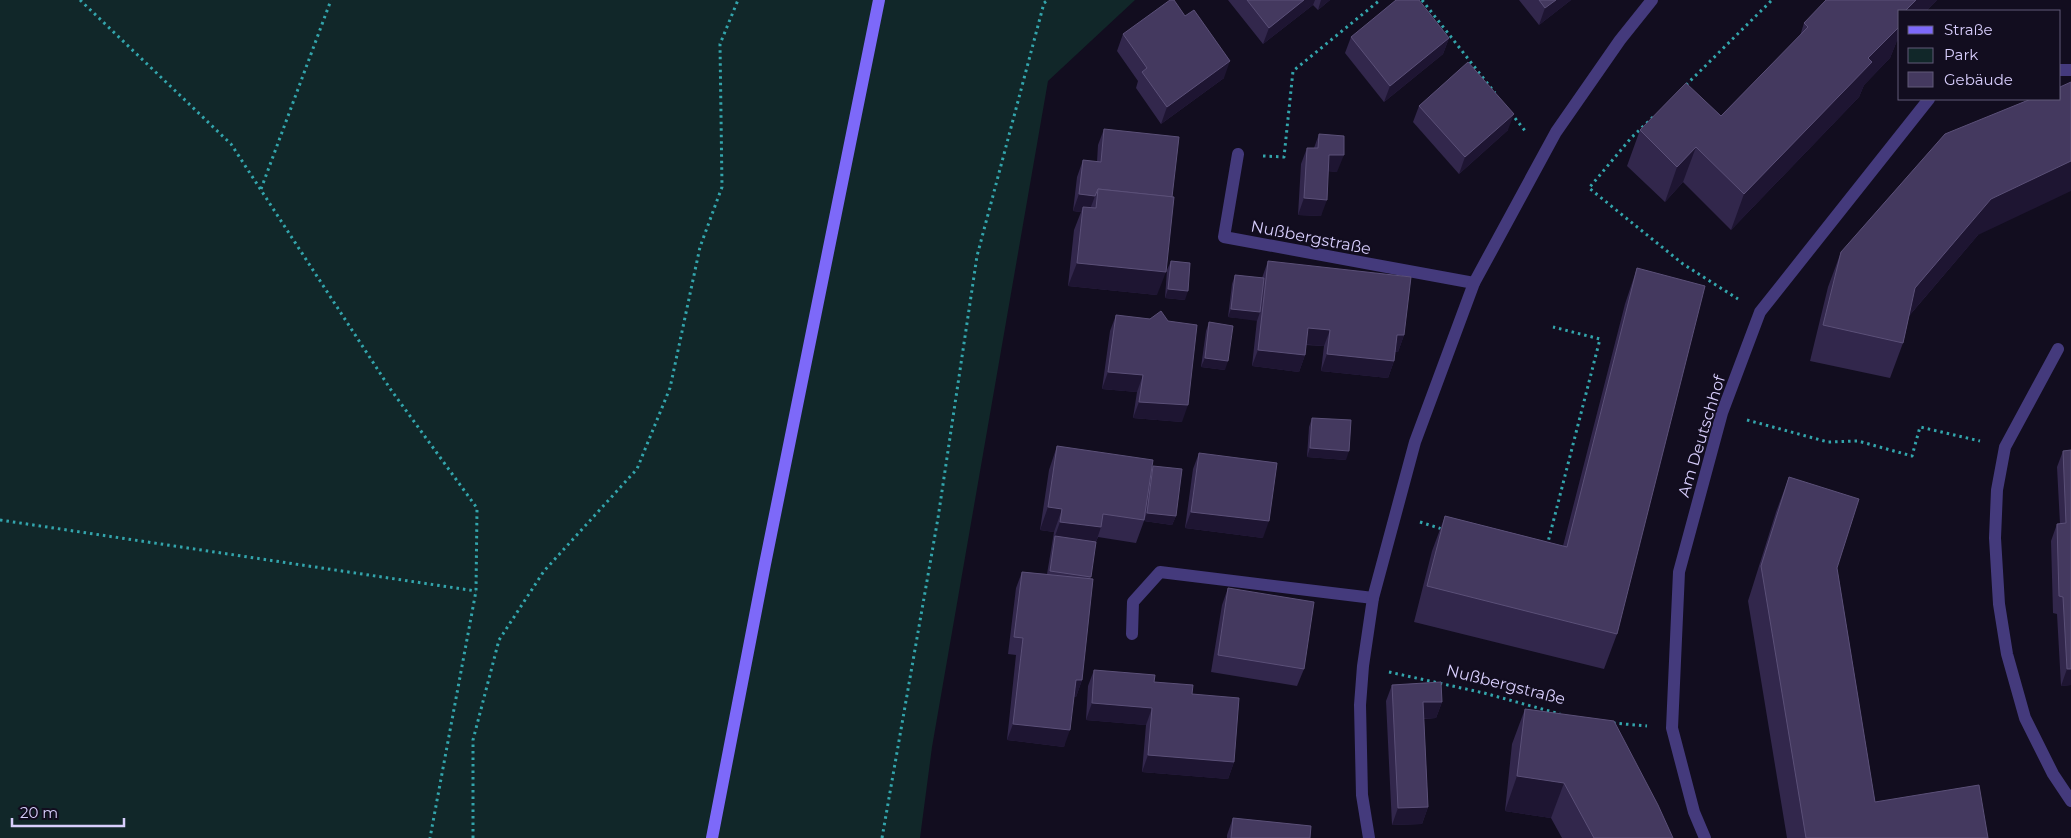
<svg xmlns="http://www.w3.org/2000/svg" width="2071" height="838" font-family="Montserrat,sans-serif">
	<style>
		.green { fill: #112729 }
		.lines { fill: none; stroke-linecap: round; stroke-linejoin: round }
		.path { stroke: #33a5ac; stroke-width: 3; stroke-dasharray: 2.5 4; stroke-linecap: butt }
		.pedestrian { stroke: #443a7c; stroke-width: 12 }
		.minor { stroke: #443a7c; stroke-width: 12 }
		.secondary { stroke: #7d69f9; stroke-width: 12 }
		.wall { fill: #32274c }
		.shaded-wall { fill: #1e1532 }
		.building { fill: #44395f; stroke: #5b5078 }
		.labels { text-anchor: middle; stroke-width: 4; stroke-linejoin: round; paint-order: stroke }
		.street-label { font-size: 16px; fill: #d8cefd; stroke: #120d1f }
	</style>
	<rect width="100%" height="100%" fill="#120d1f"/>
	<!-- green -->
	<path class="green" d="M0,0H1135L1048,81L932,747L920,838H0Z"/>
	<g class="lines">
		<!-- path -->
		<g class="path">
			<path d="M80,0L231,144L391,390L477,508L476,591L430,838"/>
			<path d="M1422,0L1495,93"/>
			<path d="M1686,85L1772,0"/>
			<path d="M1511,113L1526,132"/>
			<path d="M1653,117L1631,138L1589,188L1683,264L1738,299"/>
			<path d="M1263,156L1284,157L1293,71L1380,0"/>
			<path d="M261,189L331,0"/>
			<path d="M1747,420L1828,442L1858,441L1912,456L1920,427L1980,441"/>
			<path d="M0,520L476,591"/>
			<path d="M1420,522L1442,529"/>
			<path d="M1547,546L1600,339L1553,327"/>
			<path d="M1389,672L1484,693L1560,714"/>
			<path d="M1613,723L1647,726"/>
			<path d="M473,838V740L499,640L544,571L637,469L670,388L700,247L722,187L720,44L738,0"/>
			<path d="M882,838L938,518L977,256L1044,3L1048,0"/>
		</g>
		<!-- pedestrian -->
		<g class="pedestrian">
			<path d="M2060,70H2071"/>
			<path d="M1705,838L1694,812L1672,728L1679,572L1722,413L1760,312L1929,99"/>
		</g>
		<!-- minor -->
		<g class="minor">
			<path d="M1238,154L1224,237L1474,283"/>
			<path d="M2058,349L2005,447L1997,490L1995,538L1999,604L2007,654L2025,718L2053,774L2071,801"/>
			<path d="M1132,634L1133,602L1160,572L1373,598"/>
			<path d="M1369,838L1362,795L1360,705L1363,666L1373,598L1415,442L1474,283L1556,132L1620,40L1652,0"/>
		</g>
		<!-- secondary -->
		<path class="secondary" d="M712,838L765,564L879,0"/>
	</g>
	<!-- wall -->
	<g class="wall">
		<path d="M1228,0H1330L1318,10L1313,5L1263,44Z"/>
		<path d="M1519,0H1571L1539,25Z"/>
		<path d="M1937,0L1926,11H1900L1896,43L1890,58L1864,85L1859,97L1731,230L1683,182L1665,202L1627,166L1640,130L1721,116L1800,36L1804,23Z"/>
		<path d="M1123,34L1224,78L1161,124L1136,88L1138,81L1117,51Z"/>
		<path d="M1351,37L1449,38L1443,54L1384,102L1345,53Z"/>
		<path d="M1419,106L1508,130L1459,174L1413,122Z"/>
		<path d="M1104,129L1157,295L1068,286L1074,230L1081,212L1073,211L1077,177L1083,160L1097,162L1098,145Z"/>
		<path d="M1319,134L1337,172L1328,171L1321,216L1298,215L1301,164L1307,148H1314Z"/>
		<path d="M1978,235L1909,316L1903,343L1890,378L1810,361L1828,287L1841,252Z"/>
		<path d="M1171,261L1185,300L1165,298L1167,270Z"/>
		<path d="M1268,261L1404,335L1398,352H1395L1394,361L1388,378L1321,371L1324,346L1306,345L1305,355L1299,372L1252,366L1257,320L1228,317L1232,284L1235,275L1262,278Z"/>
		<path d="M1637,268L1617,634L1604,669L1414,622L1432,551L1445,516L1563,546L1625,304Z"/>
		<path d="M1116,315L1182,422L1133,418L1137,392L1102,389L1110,331Z"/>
		<path d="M1209,322L1225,370L1201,367L1206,331Z"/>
		<path d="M1312,418L1346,460L1307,457L1309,427Z"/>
		<path d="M1057,446L1151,472L1153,466L1176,516L1172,525L1144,521L1136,543L1098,537L1096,542L1090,579L1082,680L1076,697H1074L1064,747L1007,740L1016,655L1008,654L1016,588L1022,572L1047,574L1054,532L1040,530L1049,470Z"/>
		<path d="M2071,450V685L2061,686L2057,614L2053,613L2051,541L2057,524H2060L2057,467L2063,451Z"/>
		<path d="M1199,453L1263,538L1185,528L1193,469Z"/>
		<path d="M1789,477L1837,568L1875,802L1988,838H1787L1748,601L1776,512Z"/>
		<path d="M1228,588L1304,669L1297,686L1211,672L1222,605Z"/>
		<path d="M1094,670L1154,682L1192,694L1234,762L1228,779L1142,772L1146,725L1086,720L1088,686Z"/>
		<path d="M1392,685L1442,702L1436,718L1424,719L1428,807L1422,824L1392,825L1386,701Z"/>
		<path d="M1525,709L1673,838H1562L1551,818L1505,811L1512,744Z"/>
		<path d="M1233,818L1310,838H1227V835Z"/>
	</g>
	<!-- shaded-wall -->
	<g class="shaded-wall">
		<path d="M1304,0H1315L1313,5L1263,44L1269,28Z"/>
		<path d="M1321,0H1330L1318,10Z"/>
		<path d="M1556,0H1571L1539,25L1545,8Z"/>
		<path d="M1916,0H1937L1926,11H1905Z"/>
		<path d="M1900,16V38L1896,43L1890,58L1864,85L1859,97L1731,230L1744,194L1868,58Z"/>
		<path d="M1449,38L1443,54L1384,102L1390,86Z"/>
		<path d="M1230,61L1224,78L1161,124L1167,107Z"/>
		<path d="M1514,114L1508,130L1459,174L1465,157Z"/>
		<path d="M1696,147L1683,182L1665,202L1677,167Z"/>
		<path d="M1329,155H1344L1337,172L1323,171Z"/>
		<path d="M2071,161V191L1978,235L1902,324L1915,288L1991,199Z"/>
		<path d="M1079,194L1095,196L1089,212L1083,207L1081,212L1073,211Z"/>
		<path d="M1304,198L1327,200L1321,216L1298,215Z"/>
		<path d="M1077,263L1166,272L1157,295L1068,286Z"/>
		<path d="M1168,289L1188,291L1185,300L1165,298Z"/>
		<path d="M1231,309L1260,312L1257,321L1228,317Z"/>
		<path d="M1308,328L1330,330L1324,346L1302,344Z"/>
		<path d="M1397,335H1404L1398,352L1391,351Z"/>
		<path d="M1258,350L1305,355L1299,372L1252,366Z"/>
		<path d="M1327,354L1394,361L1388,378L1321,371Z"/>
		<path d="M1205,358L1228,361L1225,370L1201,367Z"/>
		<path d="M1108,372L1143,375L1137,392L1102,389Z"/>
		<path d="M1139,402L1188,405L1182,422L1133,418Z"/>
		<path d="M1310,448L1349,451L1346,460L1307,457Z"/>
		<path d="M1048,507L1062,509L1054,532L1040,530Z"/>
		<path d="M1191,512L1269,521L1263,538L1185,528Z"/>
		<path d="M1147,513L1176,516L1172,525L1144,521Z"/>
		<path d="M1060,522L1101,527L1093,551L1055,536Z"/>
		<path d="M2067,669H2071V685L2061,686Z"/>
		<path d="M1076,680H1082L1076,697L1070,696Z"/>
		<path d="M1423,702H1442L1436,718L1417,719Z"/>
		<path d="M1092,703L1152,708L1146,725L1086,720Z"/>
		<path d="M1013,724L1070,730L1064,747L1007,740Z"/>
		<path d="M1148,755L1234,762L1228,779L1142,772Z"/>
		<path d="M1517,776L1564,783L1551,818L1505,811Z"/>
		<path d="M1428,807L1422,824L1392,825L1398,808Z"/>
	</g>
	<!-- building -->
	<g class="building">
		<path d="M1170,0H1174L1185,16L1194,10L1230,61L1167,107L1142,72L1147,68L1123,34Z"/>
		<path d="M1247,0H1304L1269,28Z"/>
		<path d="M1396,0H1419L1449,38L1390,86L1351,37Z"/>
		<path d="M1539,0H1556L1545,8Z"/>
		<path d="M1826,0H1916L1905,11H1900V16L1898,18L1900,19V26L1868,58L1872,62L1744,194L1696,147L1677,167L1640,130L1686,83L1721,116L1808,27L1804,23Z"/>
		<path d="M1468,62L1514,114L1465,157L1419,106Z"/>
		<path d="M2071,82V161L1991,199L1915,288L1903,343L1823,325L1841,252L1945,134L2031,99H2060V87Z"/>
		<path d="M1104,129L1179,137L1172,197L1098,189L1095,196L1079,194L1083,160L1101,162Z"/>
		<path d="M1319,134L1344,136V155H1329L1327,200L1304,198L1307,148H1318Z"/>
		<path d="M1098,189L1174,197L1166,272L1077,263L1083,207L1096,208Z"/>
		<path d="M1171,261L1190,263L1188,291L1168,289Z"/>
		<path d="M1268,261L1411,277L1404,335H1397L1394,361L1327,354L1330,330L1308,328L1305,355L1258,350Z"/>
		<path d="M1637,268L1705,286L1617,634L1427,586L1445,516L1567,547Z"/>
		<path d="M1235,275L1264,278L1260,312L1231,309Z"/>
		<path d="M1161,311L1168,321L1197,325L1188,405L1139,402L1143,375L1108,372L1116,315L1150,319Z"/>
		<path d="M1209,322L1233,326L1228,361L1205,358Z"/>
		<path d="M1312,418L1351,420L1349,451L1310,448Z"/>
		<path d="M1057,446L1153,460L1144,520L1103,514L1101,527L1060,522L1062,509L1048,507Z"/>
		<path d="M2071,450V669H2067L2063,597L2059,596L2057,524L2066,523L2063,451Z"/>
		<path d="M1199,453L1277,463L1269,521L1191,512Z"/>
		<path d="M1153,466L1182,469L1176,516L1147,513Z"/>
		<path d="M1789,477L1859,499L1837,568L1875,802L1979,785L1988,838H1806L1761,566Z"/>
		<path d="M1055,536L1096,542L1091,577L1050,571Z"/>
		<path d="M1022,572L1093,579L1082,680H1076L1070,730L1013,724L1023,638L1014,637Z"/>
		<path d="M1228,588L1314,602L1304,669L1218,655Z"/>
		<path d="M1094,670L1155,675L1154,682L1193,685L1192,694L1239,698L1234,762L1148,755L1152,708L1092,703Z"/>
		<path d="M1441,682L1442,702H1423L1428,807L1398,808L1392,685Z"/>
		<path d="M1525,709L1614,721L1658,805L1673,838H1594L1564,783L1517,776Z"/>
		<path d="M1233,818L1311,826L1310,838H1231Z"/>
	</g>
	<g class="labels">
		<!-- street labels -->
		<g class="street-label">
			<text transform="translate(1311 237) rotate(11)" y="6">Nußbergstraße</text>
			<text transform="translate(1701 436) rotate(-73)" y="6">Am Deutschhof</text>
			<text transform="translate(1506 684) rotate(14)" y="6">Nußbergstraße</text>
		</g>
	</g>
	<!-- legend -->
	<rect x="1898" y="10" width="162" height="90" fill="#120d1f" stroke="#615a78"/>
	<rect x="1908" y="26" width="25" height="8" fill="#7d69f9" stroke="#615a78"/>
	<text x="1944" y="35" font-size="15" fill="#d8cefd">Straße</text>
	<rect x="1908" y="48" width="25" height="15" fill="#112729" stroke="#615a78"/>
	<text x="1944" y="60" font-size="15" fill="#d8cefd">Park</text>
	<rect x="1908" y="72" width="25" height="15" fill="#44395f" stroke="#615a78"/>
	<text x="1944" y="85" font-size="15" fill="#d8cefd">Gebäude</text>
	<!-- scale -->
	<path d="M12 818v8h112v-8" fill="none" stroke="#d8cefd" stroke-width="2.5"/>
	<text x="20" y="818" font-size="15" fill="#d8cefd" stroke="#120d1f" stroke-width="4" paint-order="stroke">20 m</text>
</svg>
